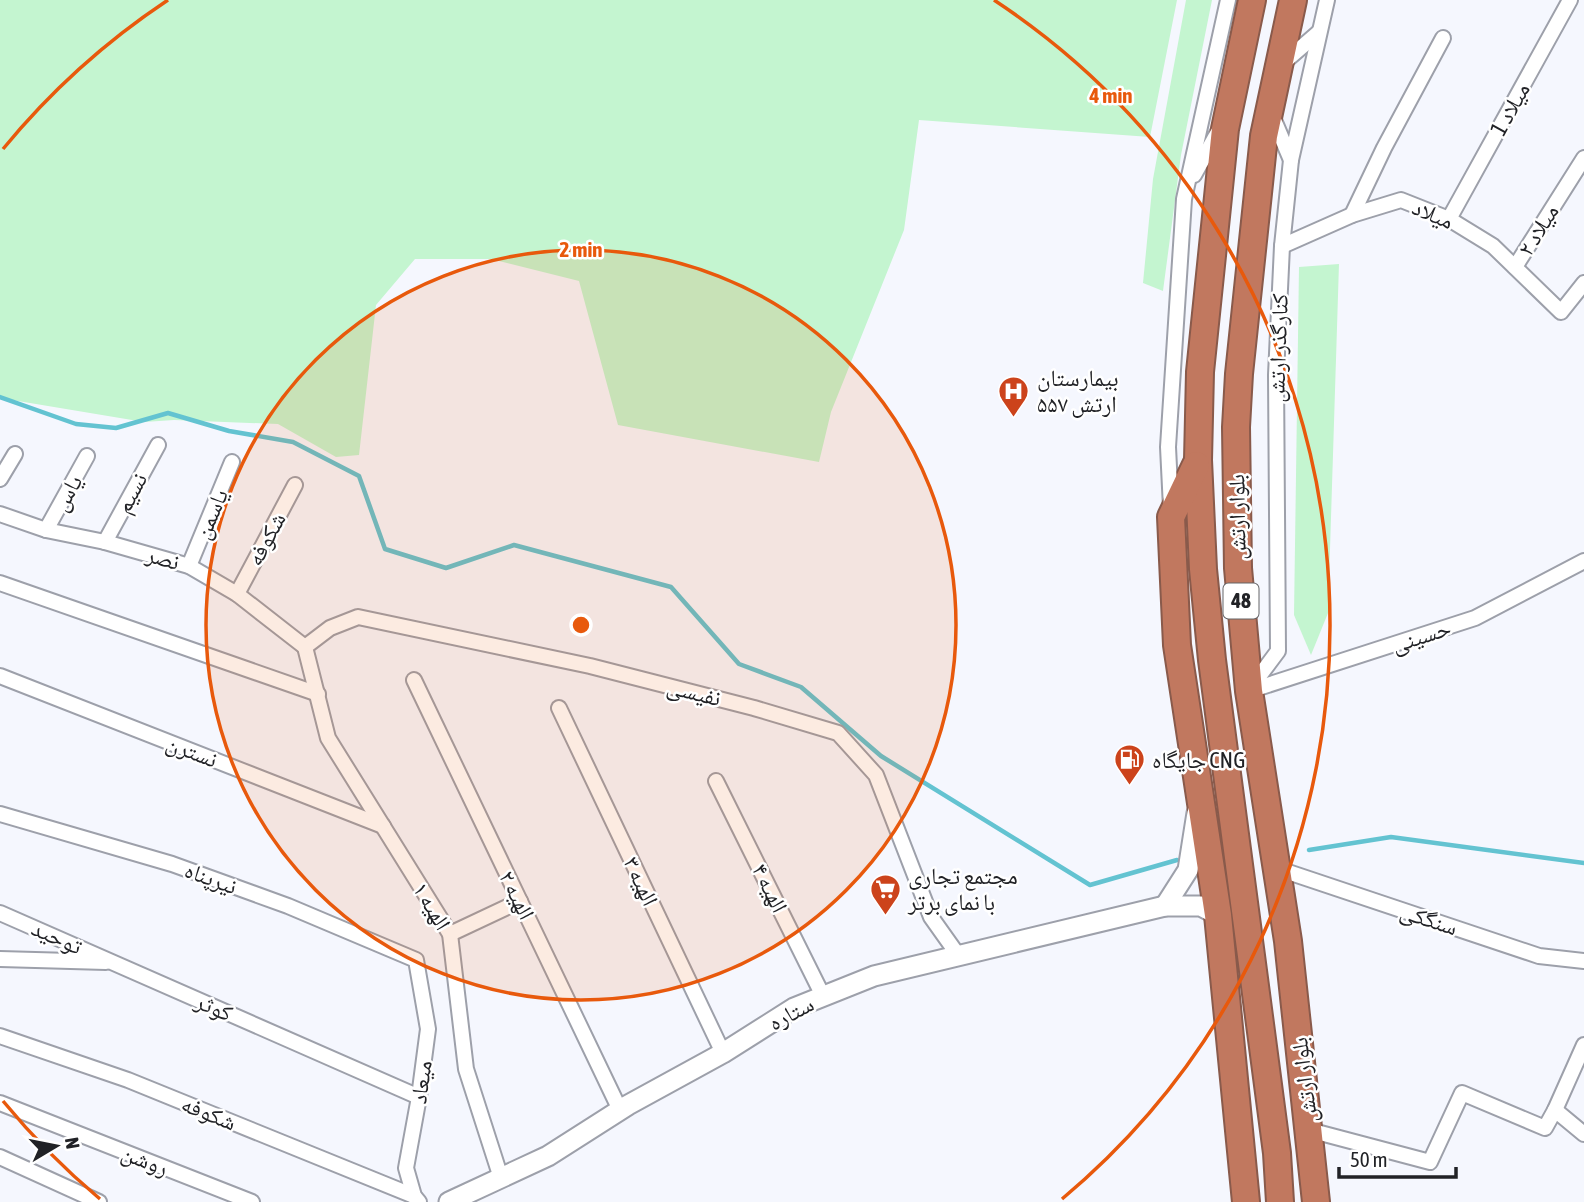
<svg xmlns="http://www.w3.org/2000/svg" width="1584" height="1202" font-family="'Asap Condensed','Noto Naskh Arabic',sans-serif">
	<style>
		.green { fill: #c4f5d0 }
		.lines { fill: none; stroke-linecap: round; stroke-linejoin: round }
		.stream { stroke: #63c3d1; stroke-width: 4.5 }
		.street-casing { stroke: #9da0aa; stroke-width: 18 }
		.secondary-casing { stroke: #9da0aa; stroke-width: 23 }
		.highway-casing { stroke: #895a4b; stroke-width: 30 }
		.street { stroke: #fff; stroke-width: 14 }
		.secondary { stroke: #fff; stroke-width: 19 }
		.highway { stroke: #c1785f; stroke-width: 26 }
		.ring { fill: none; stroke: #e8590c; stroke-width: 3.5 }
		.labels { text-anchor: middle; stroke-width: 5; stroke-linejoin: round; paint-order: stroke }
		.shield { fill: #fff; stroke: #646467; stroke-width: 2 }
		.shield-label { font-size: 21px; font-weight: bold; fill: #212226 }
		.street-label { font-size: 23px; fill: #212226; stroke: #fff }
		.poi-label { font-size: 23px; fill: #212226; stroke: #fff; text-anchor: start }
		.centre { fill: #e8590c; stroke: #fff; stroke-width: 3.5 }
		.ring-label { font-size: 21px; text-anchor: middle; font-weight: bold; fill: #e8590c; stroke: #fff; stroke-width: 5; stroke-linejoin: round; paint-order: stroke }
	</style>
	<rect width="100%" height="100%" fill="#f5f7fe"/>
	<!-- green -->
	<g class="green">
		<path d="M0,0H1177L1150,137L919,120L904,230L831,412L819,462L618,425L579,281L491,259H415L376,305L359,455L336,457L278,424L174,420L144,422L0,398Z"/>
		<path d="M1186,0H1212L1181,155L1163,291L1143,283L1153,179Z"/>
		<path d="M1339,264L1328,613L1311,655L1294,615L1299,267Z"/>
	</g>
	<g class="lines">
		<!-- stream -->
		<g class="stream">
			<path d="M0,397L76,424L116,428L168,413L229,431L293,442L359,476L385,549L446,568L514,545L671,587L739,664L801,687L881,756L1090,885L1177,860"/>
			<path d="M1309,850L1391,837L1584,863"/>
		</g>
		<defs>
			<g id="street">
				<path d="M1282,64L1319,32"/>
				<path d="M1271,113L1291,160"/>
				<path d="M1194,175L1218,132"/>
				<path d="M1352,215L1384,148L1443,38"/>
				<path d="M1449,219L1570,0"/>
				<path d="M1282,246L1352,215L1401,200L1449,219L1493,246L1561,312L1584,283"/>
				<path d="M1515,267L1584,158"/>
				<path d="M0,479L15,454"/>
				<path d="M1171,508L1168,447L1184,199L1228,0"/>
				<path d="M0,514L46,530L105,542L189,566L237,594L305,647"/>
				<path d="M46,530L87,456"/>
				<path d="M105,542L158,445"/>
				<path d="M189,566L232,462"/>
				<path d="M0,583L318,694"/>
				<path d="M237,594L295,485"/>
				<path d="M305,647L330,628L358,617L590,666L754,708L838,733L876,775L931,917L958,955"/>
				<path d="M305,647L328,738L450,934L466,1069L501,1178"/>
				<path d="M0,676L383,826"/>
				<path d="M414,680L620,1110"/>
				<path d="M1249,690L1278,651L1276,375L1282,246L1291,160L1327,0"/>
				<path d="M1249,691L1475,618L1584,561"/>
				<path d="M559,708L723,1053"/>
				<path d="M716,781L823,996"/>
				<path d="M0,814L172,864L288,906L416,960L428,1029L419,1097L406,1168L414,1196L419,1202"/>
				<path d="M1276,868L1539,956L1584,961"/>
				<path d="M0,913L419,1097"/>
				<path d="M450,934L520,901"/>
				<path d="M0,959L106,962"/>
				<path d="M0,1036L128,1080L414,1196"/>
				<path d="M0,1103L252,1202"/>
				<path d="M1555,1110L1584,1134"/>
				<path d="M1309,1130L1430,1162L1462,1093L1545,1128L1555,1110L1584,1045"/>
				<path d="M0,1157L99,1202"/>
			</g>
			<g id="secondary">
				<path d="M1165,906L1188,870L1197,813"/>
				<path d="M449,1202L548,1156L628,1105L723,1053L794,1008L874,976L1165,906H1201L1218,915"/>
			</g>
			<g id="highway">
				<path d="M1252,0L1225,129L1200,372L1198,460L1203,569L1212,660L1277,1153L1280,1202"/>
				<path d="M1293,0L1264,136L1239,374L1236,427L1238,568L1249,691L1288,941L1316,1202"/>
				<path d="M1196,465L1171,517L1177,645L1218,915L1246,1202"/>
			</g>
		</defs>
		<!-- street casing -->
		<use href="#street" class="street-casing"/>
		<!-- secondary casing -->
		<use href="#secondary" class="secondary-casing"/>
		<!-- highway casing -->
		<use href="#highway" class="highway-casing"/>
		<!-- street -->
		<use href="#street" class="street"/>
		<!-- secondary -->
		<use href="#secondary" class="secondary"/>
		<!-- highway -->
		<use href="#highway" class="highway"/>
	</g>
	<!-- distance rings -->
	<circle cx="581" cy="625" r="375" fill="#e8590c" fill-opacity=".12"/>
	<g class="ring">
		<circle cx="581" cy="625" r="375"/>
		<path d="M100 1199A749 749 0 0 1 3 1101M3 149A749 749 0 0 1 168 0M994 0A749 749 0 0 1 1062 1199"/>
	</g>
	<!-- icons -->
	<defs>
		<symbol id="hospital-pin" viewBox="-11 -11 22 30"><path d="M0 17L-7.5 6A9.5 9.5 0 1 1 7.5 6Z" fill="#cc431b" stroke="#fff"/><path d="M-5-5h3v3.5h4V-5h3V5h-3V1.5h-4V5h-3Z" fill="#fff"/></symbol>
		<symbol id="fuel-pin" viewBox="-11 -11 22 30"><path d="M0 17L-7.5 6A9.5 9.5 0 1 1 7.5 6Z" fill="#cc431b" stroke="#fff"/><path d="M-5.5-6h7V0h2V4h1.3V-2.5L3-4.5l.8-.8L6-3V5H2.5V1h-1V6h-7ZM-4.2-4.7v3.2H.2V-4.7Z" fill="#fff"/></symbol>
		<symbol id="supermarket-pin" viewBox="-11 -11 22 30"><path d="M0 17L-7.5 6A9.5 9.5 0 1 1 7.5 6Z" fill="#cc431b" stroke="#fff"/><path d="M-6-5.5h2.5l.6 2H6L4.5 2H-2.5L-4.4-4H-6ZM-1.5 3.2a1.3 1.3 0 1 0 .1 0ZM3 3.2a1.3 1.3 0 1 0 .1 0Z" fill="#fff"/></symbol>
	</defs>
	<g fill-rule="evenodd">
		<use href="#hospital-pin" x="996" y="374" width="35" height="47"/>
		<use href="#fuel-pin" x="1112" y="742" width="35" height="47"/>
		<use href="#supermarket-pin" x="868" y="872" width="35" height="47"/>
	</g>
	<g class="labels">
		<!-- shield labels -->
		<rect class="shield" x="1223.5" y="583.5" width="35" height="35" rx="5"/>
		<g class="shield-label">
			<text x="1241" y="608">48</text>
		</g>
		<!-- street labels -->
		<g class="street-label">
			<text transform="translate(1510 109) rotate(-61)" y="8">میلاد 1</text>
			<text transform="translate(1433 214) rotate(23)" y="8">میلاد</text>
			<text transform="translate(1538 230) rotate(-58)" y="8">میلاد ۲</text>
			<text transform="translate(1278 348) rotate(-88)" y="8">کنارگذر ارتش</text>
			<text transform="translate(67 493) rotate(-61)" y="8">یاس</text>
			<text transform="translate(131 493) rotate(-62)" y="8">نسیم</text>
			<text transform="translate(211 514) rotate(-67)" y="8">یاسمن</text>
			<text transform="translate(1237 517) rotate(-91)" y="8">بلوار ارتش</text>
			<text transform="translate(266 539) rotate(-62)" y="8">شکوفه</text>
			<text transform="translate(163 558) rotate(16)" y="8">نصر</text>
			<text transform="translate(1421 636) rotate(-18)" y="8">حسینی</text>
			<text transform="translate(694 692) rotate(14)" y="8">نفیسی</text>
			<text transform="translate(192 751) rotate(21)" y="8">نسترن</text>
			<text transform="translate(211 878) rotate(20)" y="8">نیرپناه</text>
			<text transform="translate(641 881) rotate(65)" y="8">الهیه ۳</text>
			<text transform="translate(770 888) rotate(64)" y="8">الهیه ۴</text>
			<text transform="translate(517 895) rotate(64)" y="8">الهیه ۲</text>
			<text transform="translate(432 906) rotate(59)" y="8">الهیه ۱</text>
			<text transform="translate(1429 919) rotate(18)" y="8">سنگکی</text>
			<text transform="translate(57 937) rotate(24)" y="8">توحید</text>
			<text transform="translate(214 1007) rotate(24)" y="8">کوثر</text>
			<text transform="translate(791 1013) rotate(-28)" y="8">ستاره</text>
			<text transform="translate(1304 1080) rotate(-97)" y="8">بلوار ارتش</text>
			<text transform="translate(421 1082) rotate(-82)" y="8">میعاد</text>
			<text transform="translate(209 1113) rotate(22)" y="8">شکوفه</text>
			<text transform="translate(145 1160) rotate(21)" y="8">روشن</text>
		</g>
		<!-- poi labels -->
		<g class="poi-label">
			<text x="1037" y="386">بیمارستان<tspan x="1037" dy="26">۵۵۷ ارتش</tspan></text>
			<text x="1152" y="768">جایگاه CNG</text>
			<text x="908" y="884">مجتمع تجاری<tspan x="908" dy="26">با نمای برتر</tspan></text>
		</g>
	</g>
	<circle cx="581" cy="625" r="10" class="centre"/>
	<g class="ring-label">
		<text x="1111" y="103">4 min</text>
		<text x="581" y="257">2 min</text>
	</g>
	<!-- north arrow -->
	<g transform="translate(56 1146) rotate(80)" stroke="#ffffff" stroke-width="5" paint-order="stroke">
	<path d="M0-5L12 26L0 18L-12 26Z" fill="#212226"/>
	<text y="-10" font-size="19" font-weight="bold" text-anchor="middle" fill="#212226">N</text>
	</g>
	<!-- scale -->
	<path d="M1339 1167v10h117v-10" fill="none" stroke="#212226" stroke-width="3.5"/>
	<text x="1350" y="1167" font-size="21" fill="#212226" stroke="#ffffff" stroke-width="5" paint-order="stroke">50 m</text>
</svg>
